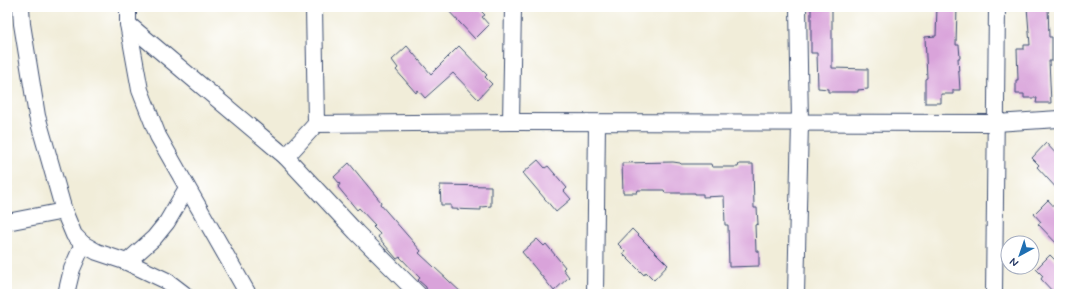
<svg xmlns="http://www.w3.org/2000/svg" width="1066" height="301" font-family="Mynerve,sans-serif">
	<style>
		.building { fill: #d9a3da }
		.lines { fill: none; stroke-linecap: round; stroke-linejoin: round }
		.minor-casing { stroke: #3b4c70; stroke-width: 18 }
		.minor { stroke: #fff; stroke-width: 16 }
	</style>
	<rect width="100%" height="100%" fill="#fff"/>
	<filter id="ink" filterUnits="userSpaceOnUse"><feTurbulence type="fractalNoise" baseFrequency=".025" numOctaves="2"/><feDisplacementMap in="SourceGraphic" scale="8" xChannelSelector="R" yChannelSelector="G"/><feConvolveMatrix kernelMatrix="1 2 1 2 8 2 1 2 1" color-interpolation-filters="sRGB"/></filter>
	<filter id="wash" filterUnits="userSpaceOnUse"><feTurbulence type="fractalNoise" baseFrequency=".012" numOctaves="4" result="noise"/><feDisplacementMap in="SourceGraphic" scale="16" xChannelSelector="R" yChannelSelector="G"/><feGaussianBlur stdDeviation="0.9" result="paint"/><feColorMatrix in="noise" values="0 0 0 0 0 0 0 0 0 0 0 0 0 0 0 0 0 1.4 0 .05"/><feComposite in="paint" operator="in"/></filter>
	<g filter="url(#wash)">
		<rect width="100%" height="100%" fill="#f1edd9"/>
		<g id="blocks">
			<!-- building -->
			<g class="building">
				<path d="M445,7H477L485,15L482,17L489,25L475,39Z"/>
				<path d="M811,7H832V68L868,69V89L858,90V92H828V89L818,88L817,53H811Z"/>
				<path d="M937,7H957L956,45H959L960,58H958L960,90H953V94H941V103H925V79L927,78L925,37L936,36Z"/>
				<path d="M1027,7H1048L1049,37H1052V61H1049L1051,103H1036L1037,98H1024V94H1016V80H1018L1017,49H1024V45H1030Z"/>
				<path d="M407,46L431,74L459,46L487,75L485,77L492,84L478,99L453,73L425,98L418,90L416,93L396,70L398,68L392,60Z"/>
				<path d="M1046,143L1059,157V191L1037,167L1039,165L1032,158Z"/>
				<path d="M538,160L545,168L548,166L567,188L564,191L571,199L556,212L523,173Z"/>
				<path d="M673,162L680,163L681,164H711L712,167H738L739,164H753L754,208H757L758,224L755,225L756,251H759V266L729,267L728,225H725L724,196L703,197V194H695V193H665L664,190H638L637,193H623L622,163Z"/>
				<path d="M349,163L381,202L380,204L421,251L419,253L463,294H427L426,287L418,280L420,278L400,257L397,259L378,237L380,234L373,227L375,225L359,208L357,210L338,187L340,184L334,177Z"/>
				<path d="M440,185L491,186V206L481,207V210L451,209V205H441Z"/>
				<path d="M1048,200L1059,212V246L1038,224L1041,222L1034,214Z"/>
				<path d="M632,229L668,265L654,280L646,272L644,275L623,254L625,251L618,244Z"/>
				<path d="M537,239L544,246L546,244L565,267L563,269L569,277L554,291L522,252Z"/>
				<path d="M1050,255L1059,264V294H1055L1041,279L1043,276L1036,269Z"/>
			</g>
		</g>
	</g>
	<g filter="url(#ink)">
		<use href="#blocks" fill-opacity="0" stroke="#3b4c70" stroke-width="1"/>
		<g class="lines">
			<defs>
				<g id="minor">
					<path d="M21,7L22,24L37,116L64,211L74,235L83,244L97,252L127,262L167,281L184,294"/>
					<path d="M128,7V24L140,90L158,136L248,294"/>
					<path d="M314,7L316,124L511,122L996,123L1059,119"/>
					<path d="M128,24L286,157"/>
					<path d="M511,122L513,7"/>
					<path d="M316,124L286,157L356,232L418,294"/>
					<path d="M7,222L64,211"/>
					<path d="M127,262L154,238L167,222L187,188"/>
					<path d="M66,294L72,269L83,244"/>
					<path d="M595,294L597,123"/>
					<path d="M796,294L800,123L798,7"/>
					<path d="M994,294L997,7"/>
				</g>
			</defs>
			<!-- minor casing -->
			<use href="#minor" class="minor-casing"/>
			<!-- minor -->
			<use href="#minor" class="minor"/>
		</g>
	</g>
	<!-- margin -->
	<rect width="1066" height="301" fill="none" stroke="#fff" stroke-width="24"/>
	<!-- north arrow -->
	<g transform="translate(1020 255) rotate(220)"><circle r="19" fill="#ffffff" stroke="#a4acbf"/>
	<path d="M0-3L7 15L0 10L-7 15Z" fill="#1f6fb2"/>
	<text y="-6" font-size="11" font-weight="bold" text-anchor="middle" fill="#1b2f5e">N</text>
	</g>
</svg>
